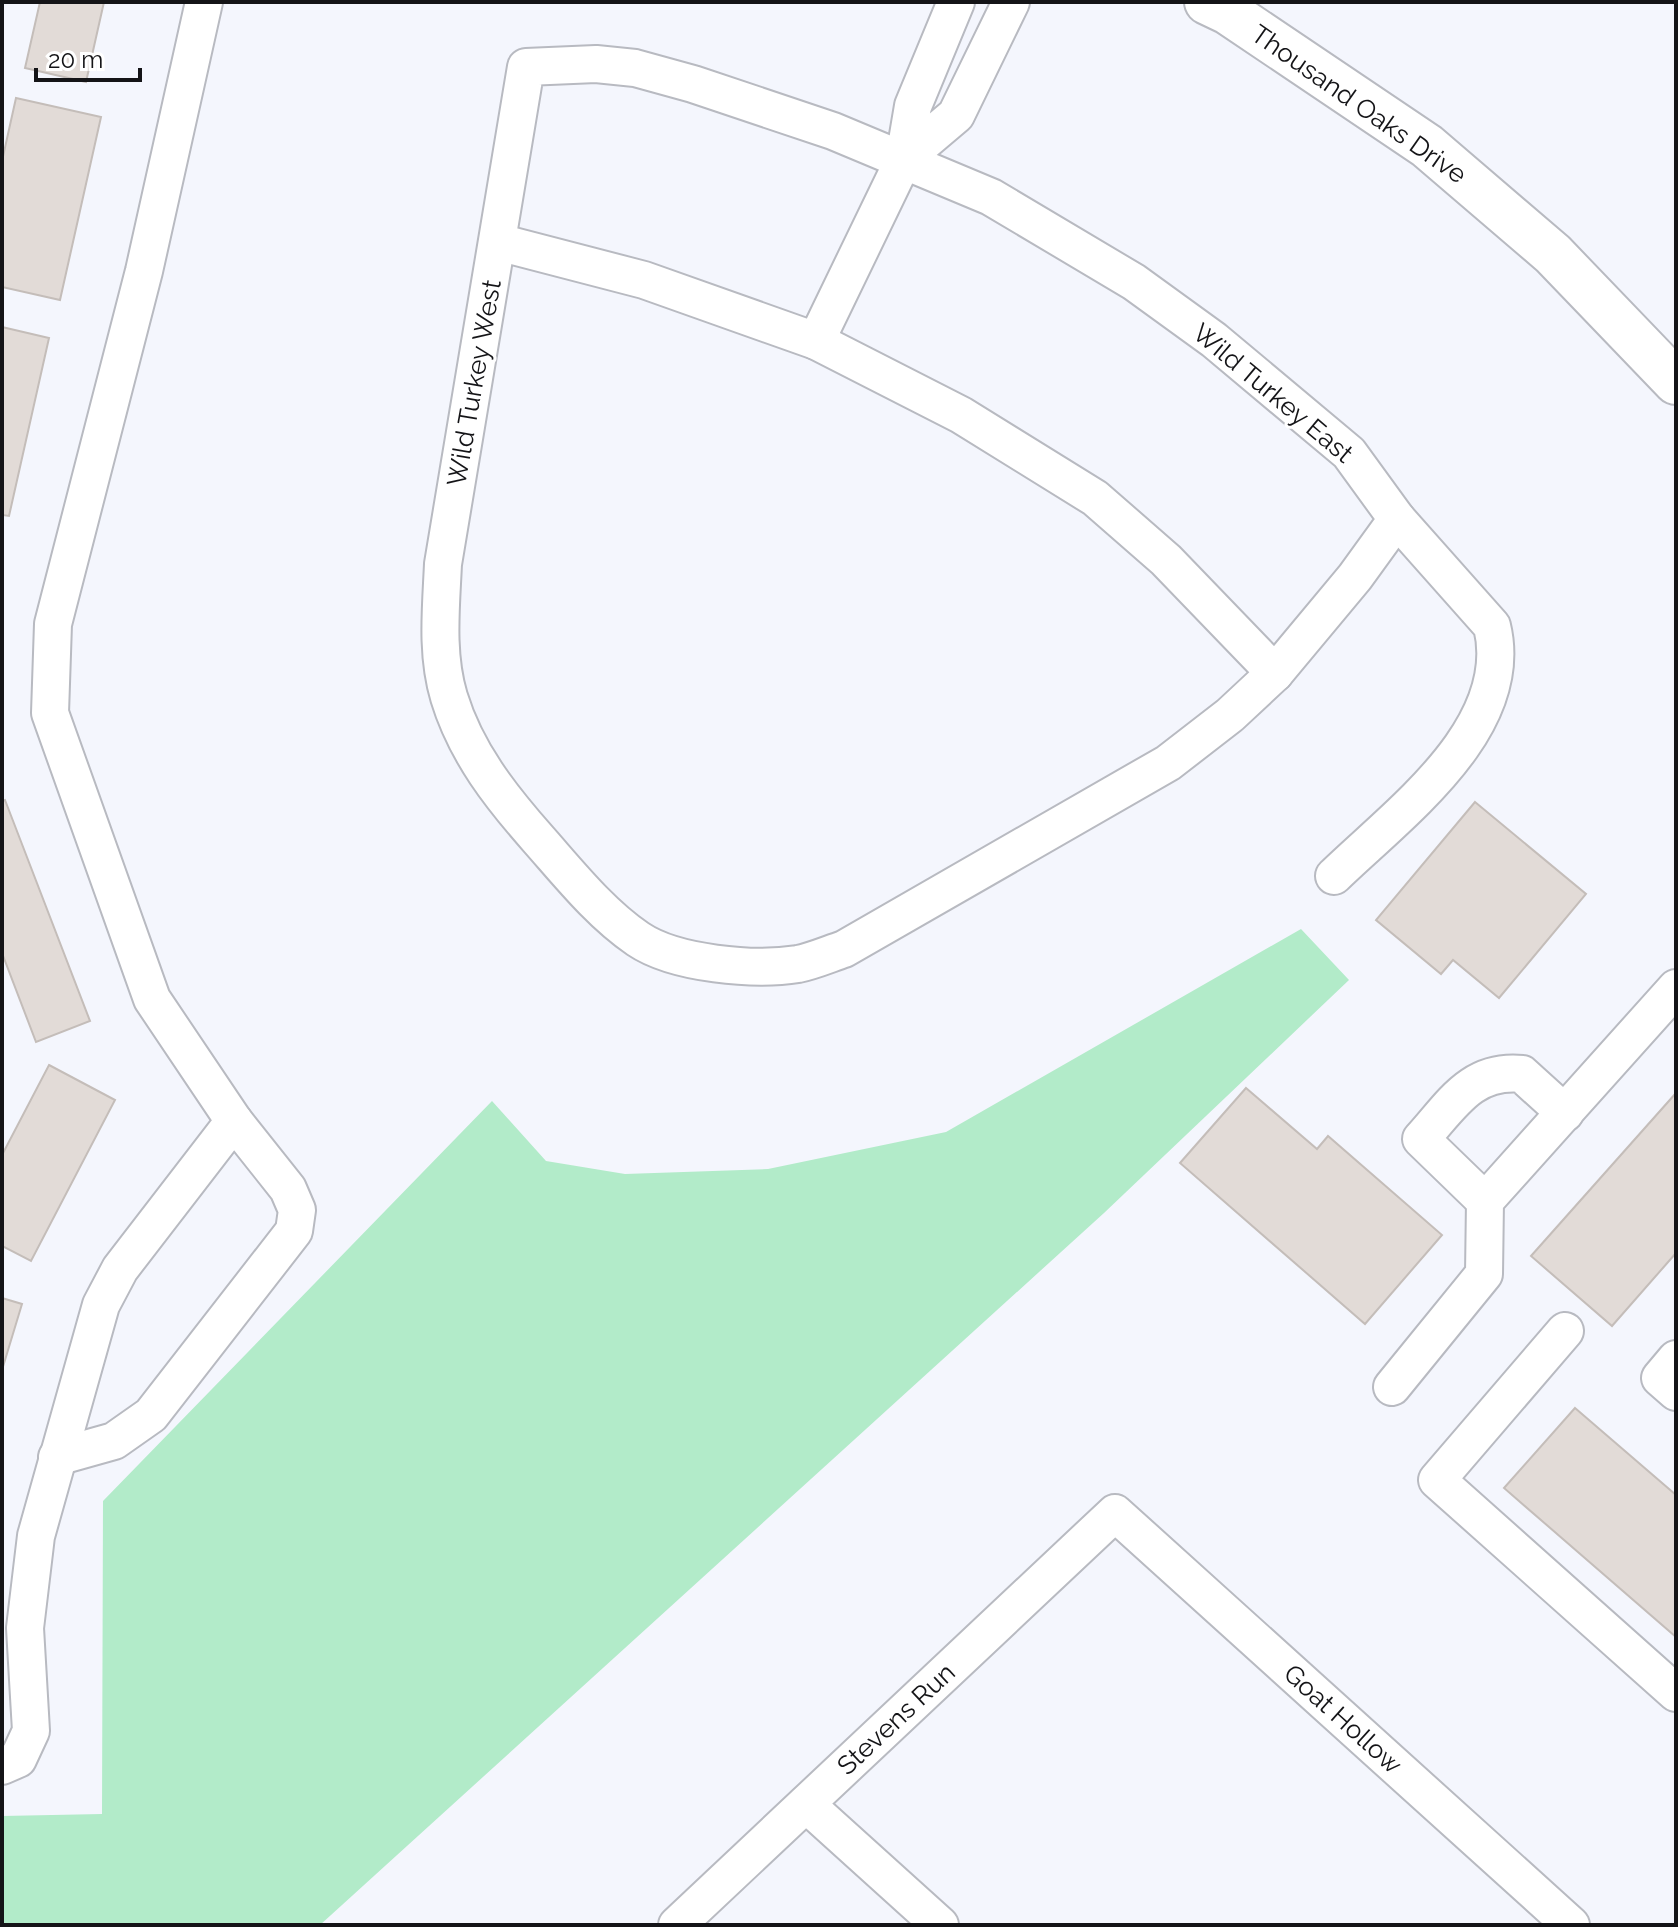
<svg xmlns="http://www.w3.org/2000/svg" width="1678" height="1927" font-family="Raleway,sans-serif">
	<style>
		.green { fill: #b2ebc9 }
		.building { fill: #e2dbd7; stroke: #c4bdb9; stroke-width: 2 }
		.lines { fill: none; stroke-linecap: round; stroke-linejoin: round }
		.minor-casing { stroke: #b8bac1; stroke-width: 40 }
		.major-casing { stroke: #b8bac1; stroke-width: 48 }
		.minor { stroke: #fff; stroke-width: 36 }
		.major { stroke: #fff; stroke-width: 44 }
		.labels { text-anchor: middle; stroke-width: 6; stroke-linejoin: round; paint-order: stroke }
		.street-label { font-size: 26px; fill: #141417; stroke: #fff }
	</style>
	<rect width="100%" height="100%" fill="#f4f6fd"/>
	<!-- green -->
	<path class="green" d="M1301,929L1349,980L1104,1213L320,1925H2V1816L102,1814L103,1501L492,1101L546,1161L625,1174L768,1169L946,1132Z"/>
	<!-- building -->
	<g class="building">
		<path d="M40,2H104L86,82L25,68Z"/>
		<path d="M16,98L101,117L60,300L2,287V161Z"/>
		<path d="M2,327L49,338L9,516L2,515Z"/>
		<path d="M5,800L90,1021L36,1042L2,953V801Z"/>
		<path d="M1475,802L1586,894L1499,998L1453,960L1441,974L1376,920Z"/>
		<path d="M49,1065L115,1100L31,1261L2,1246V1155Z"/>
		<path d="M1246,1088L1317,1149L1328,1136L1442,1235L1365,1324L1180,1163Z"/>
		<path d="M1676,1093V1253L1612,1326L1531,1256Z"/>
		<path d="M2,1298L22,1304L2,1370Z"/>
		<path d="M1575,1408L1676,1495V1637L1504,1488Z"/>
	</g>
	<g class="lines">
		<defs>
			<g id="minor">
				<path d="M956,2L913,106L904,159L816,341L961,415L1095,498L1166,560L1275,673"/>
				<path d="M596,64L635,68L693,84L833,131L991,197L1134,282L1214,340L1349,453L1397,519L1355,577L1275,673L1230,715L1168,763L844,949C829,954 813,961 798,964C754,971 675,964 638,939C600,913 569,874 539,840C501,797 466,753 449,697C436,654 441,608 443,564L526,67Z"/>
				<path d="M904,159L956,115L1011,2"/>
				<path d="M498,242L644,280L816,341"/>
				<path d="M1334,876C1399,813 1517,728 1492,626L1397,519"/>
				<path d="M1485,1201L1421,1139C1452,1105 1471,1069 1522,1074L1565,1113"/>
				<path d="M1565,1331L1437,1480L1676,1693"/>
				<path d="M1676,1359L1660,1378L1676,1392"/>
				<path d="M1392,1387L1484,1274L1485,1201L1676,988"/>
				<path d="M57,1457L114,1441L151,1415L294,1231L297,1210L288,1189L234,1121"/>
				<path d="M2,1766L18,1759L31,1731L25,1628L36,1536L101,1305L120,1269L234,1121L152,999L50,713L53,624L144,271L204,2"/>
				<path d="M806,1804L940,1925"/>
				<path d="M677,1925L1115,1513L1571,1925"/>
			</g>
			<path id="major" d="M1207,2L1228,12L1427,146L1553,254L1676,382"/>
		</defs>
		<!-- minor casing -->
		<use href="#minor" class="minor-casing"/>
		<!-- major casing -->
		<use href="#major" class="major-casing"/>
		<!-- minor -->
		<use href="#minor" class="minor"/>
		<!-- major -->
		<use href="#major" class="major"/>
	</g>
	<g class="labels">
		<!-- street labels -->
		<g class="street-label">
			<text transform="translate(1359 104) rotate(35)" y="9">Thousand Oaks Drive</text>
			<text transform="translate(474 383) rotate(-80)" y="9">Wild Turkey West</text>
			<text transform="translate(1273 393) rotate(40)" y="9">Wild Turkey East</text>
			<text transform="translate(896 1719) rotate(-43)" y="9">Stevens Run</text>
			<text transform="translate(1343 1719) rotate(42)" y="9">Goat Hollow</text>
		</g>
	</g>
	<!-- border -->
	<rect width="1678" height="1927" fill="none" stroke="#141417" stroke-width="8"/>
	<!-- scale -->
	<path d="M36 68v12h104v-12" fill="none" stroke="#141417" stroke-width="4"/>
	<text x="48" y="68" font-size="24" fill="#141417" stroke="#ffffff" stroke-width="6" paint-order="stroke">20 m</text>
</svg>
